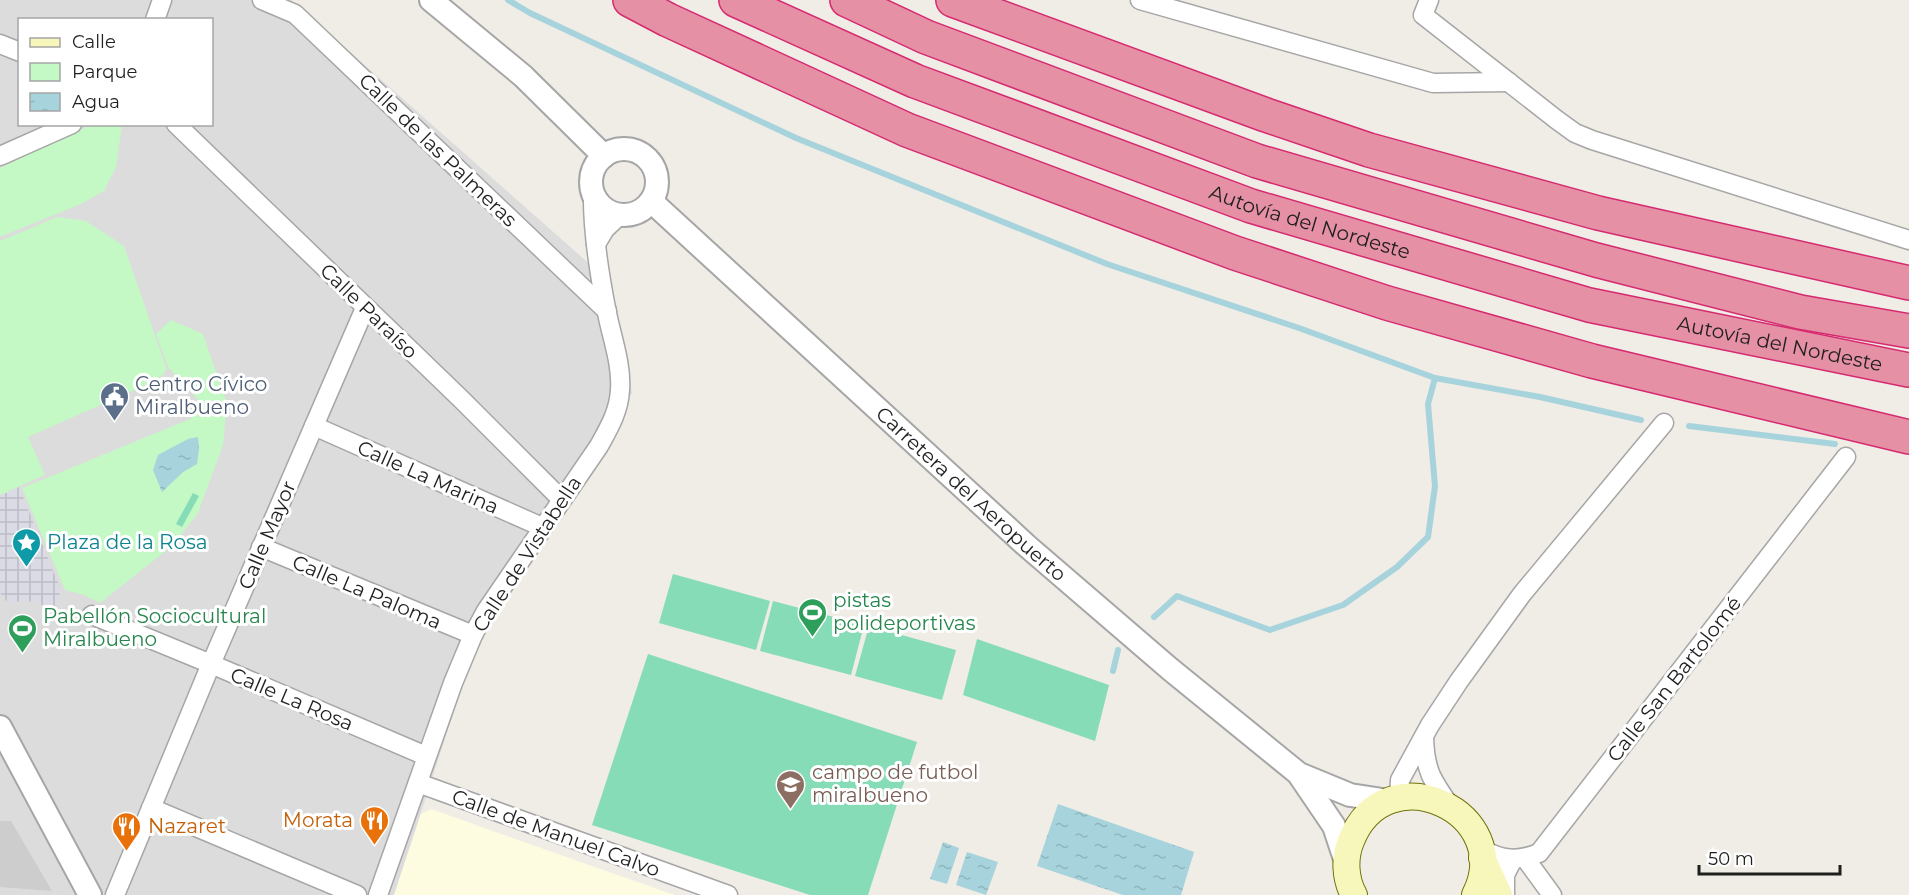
<svg xmlns="http://www.w3.org/2000/svg" width="1909" height="895" font-family="Montserrat,sans-serif">
	<style>
		.residential { fill: #dddcdc; fill-rule: evenodd }
		.education { fill: #fefce0 }
		.religious { fill: #cdcdcd }
		.park { fill: #c4f8c5 }
		.pitch { fill: #86dcb6 }
		.plaza { fill: url(#plaza-grid) }
		.water { fill: url(#water-ripples) }
		.lines { fill: none; stroke-linecap: round; stroke-linejoin: round }
		.stream { stroke: #a7d3dc; stroke-width: 6 }
		.minor-casing { stroke: #a6a6a6; stroke-width: 21 }
		.tertiary-casing { stroke: #a6a6a6; stroke-width: 26 }
		.secondary-casing { stroke: #6f7408; stroke-width: 28 }
		.motorway-casing { stroke: #d62a70; stroke-width: 36 }
		.minor { stroke: #fff; stroke-width: 18 }
		.tertiary { stroke: #fff; stroke-width: 22 }
		.secondary { stroke: #f8f7bb; stroke-width: 26 }
		.motorway { stroke: #e590a5; stroke-width: 33 }
		.labels { text-anchor: middle; stroke-width: 6; stroke-linejoin: round; paint-order: stroke }
		.street-label { font-size: 20px; fill: #1f1f1f; stroke: #fff }
		.service-label { font-size: 20px; fill: #4e5e75; stroke: #fff; text-anchor: start }
		.culture-label { font-size: 20px; fill: #0d838f; stroke: #fff; text-anchor: start }
		.leisure-label { font-size: 20px; fill: #27864d; stroke: #fff; text-anchor: start }
		.education-label { font-size: 20px; fill: #785e54; stroke: #fff; text-anchor: start }
		.food-label { font-size: 20px; fill: #c56008; stroke: #fff; text-anchor: end }
	</style>
	<defs>
		<pattern id="plaza-grid" width="8" height="8" patternUnits="userSpaceOnUse" patternTransform="scale(1.5)"><rect width="8" height="8" fill="#dadbe5"/><path d="M0 4h8M4 0v8" fill="none" stroke="#bbbcc4"/></pattern>
		<pattern id="water-ripples" width="26" height="14" patternUnits="userSpaceOnUse" patternTransform="scale(1.5)"><rect width="26" height="14" fill="#a7d3dc"/><path d="M2 4q2-2 4 0t4 0M15 11q2-2 4 0t4 0" fill="none" stroke="#8fb5bc"/></pattern>
	</defs>
	<rect width="100%" height="100%" fill="#f0ece6"/>
	<!-- residential -->
	<path class="residential" d="M0,0H291L611,283L632,393L473,653L394,895H0ZM20,20H212V124H20Z"/>
	<!-- education -->
	<path class="education" d="M431,809L589,865L675,895H394L421,814Z"/>
	<!-- religious -->
	<path class="religious" d="M0,821H11L52,891L0,887Z"/>
	<!-- park -->
	<g class="park">
		<path d="M91,125H122L116,167L104,191L81,204L0,237V168Z"/>
		<path d="M57,217L86,221L124,246L167,370L157,380L28,437L45,475L0,495V241Z"/>
		<path d="M171,320L203,334L227,404L223,445L198,513L172,546L100,603L84,595L65,590L22,488L190,419L204,406L168,367L156,334Z"/>
	</g>
	<!-- pitch -->
	<g class="pitch">
		<path d="M193,493L199,496L182,527L176,524Z"/>
		<path d="M673,574L770,601L756,650L659,623Z"/>
		<path d="M773,601L864,625L851,675L760,651Z"/>
		<path d="M869,626L956,650L942,700L855,676Z"/>
		<path d="M977,639L1109,685L1095,741L963,695Z"/>
		<path d="M648,654L917,742L868,895H810L592,825Z"/>
	</g>
	<!-- plaza -->
	<path class="plaza" d="M19,487L60,588L59,601L54,608L25,600L9,604L0,593V496Z"/>
	<!-- water -->
	<g class="water">
		<path d="M198,437L199,449L197,464L183,472L162,492L153,470L158,455L188,439Z"/>
		<path d="M1058,804L1194,852L1181,895H1123L1037,866Z"/>
		<path d="M943,842L959,848L947,884L930,879Z"/>
		<path d="M967,852L998,862L986,895L956,885Z"/>
	</g>
	<g class="lines">
		<!-- stream -->
		<g class="stream">
			<path d="M508,0L530,13L796,138L1107,264L1299,328L1435,378L1540,397L1641,420"/>
			<path d="M1689,426L1835,444"/>
			<path d="M1154,617L1177,596L1270,630L1343,605L1397,567L1428,537L1435,486L1428,404L1435,378"/>
			<path d="M1113,671L1118,650"/>
		</g>
		<defs>
			<g id="minor">
				<path d="M262,0L295,14L607,311"/>
				<path d="M1140,0L1433,83L1509,82"/>
				<path d="M1429,0L1423,15L1557,120L1575,133L1592,140L1909,240"/>
				<path d="M155,20L162,0"/>
				<path d="M0,44L20,52"/>
				<path d="M176,124L461,399L561,499"/>
				<path d="M0,156L72,124"/>
				<path d="M596,244L605,229L621,214"/>
				<path d="M314,426L542,527"/>
				<path d="M261,547L473,635"/>
				<path d="M92,615L211,664L426,756"/>
				<path d="M1424,737C1425,771 1432,780 1450,806"/>
				<path d="M418,783L728,895"/>
				<path d="M1399,798L1400,780L1430,725L1459,681L1522,594L1664,423"/>
				<path d="M151,808L357,895"/>
				<path d="M1481,849C1502,860 1517,862 1539,853L1846,457"/>
				<path d="M1525,858L1552,895"/>
				<path d="M115,895L211,664L365,308"/>
				<path d="M378,895L453,683L473,635L486,611L599,446C609,428 619,411 620,390C622,365 612,338 607,313C599,273 592,231 593,190"/>
				<path d="M1505,895V875L1513,859"/>
			</g>
			<g id="tertiary">
				<path d="M431,0L523,76L604,156"/>
				<circle cx="624" cy="182" r="33"/>
				<path id="s1" d="M651,201L1027,546L1170,669L1299,774L1350,795L1389,801"/>
				<path d="M0,727L90,895"/>
				<path d="M1300,776L1334,826L1346,862"/>
			</g>
			<g id="secondary">
				<path d="M1482,858L1499,895"/>
				<path d="M1354,895C1345,879 1344,858 1351,841C1386,751 1517,813 1475,895"/>
			</g>
			<g id="motorway">
				<path d="M630,0L668,20L907,130L1235,253L1387,303L1592,361L1909,437"/>
				<path id="s2" d="M736,0L915,81L1251,206L1589,305L1909,370"/>
				<path d="M847,0L926,37L1257,161L1596,260L1800,312L1909,331"/>
				<path d="M953,0L1266,115L1369,150L1598,213L1909,283"/>
			</g>
		</defs>
		<!-- minor casing -->
		<use href="#minor" class="minor-casing"/>
		<!-- tertiary casing -->
		<use href="#tertiary" class="tertiary-casing"/>
		<!-- secondary casing -->
		<use href="#secondary" class="secondary-casing"/>
		<!-- motorway casing -->
		<use href="#motorway" class="motorway-casing"/>
		<!-- minor -->
		<use href="#minor" class="minor"/>
		<!-- tertiary -->
		<use href="#tertiary" class="tertiary"/>
		<!-- secondary -->
		<use href="#secondary" class="secondary"/>
		<!-- motorway -->
		<use href="#motorway" class="motorway"/>
	</g>
	<!-- icons -->
	<defs>
		<symbol id="civic-pin" viewBox="-11 -11 22 30"><path d="M0 17L-7.5 6A9.5 9.5 0 1 1 7.5 6Z" fill="#5c6f8a" stroke="#fff"/><path d="M-.6-6.5H3V-4.5H.6V-3L4-1V1h2V6H-6V1h2V-1L-.6-3ZM-1.2 2.5V6h2.4V2.5Z" fill="#fff"/></symbol>
		<symbol id="sight-pin" viewBox="-11 -11 22 30"><path d="M0 17L-7.5 6A9.5 9.5 0 1 1 7.5 6Z" fill="#0f9aa8" stroke="#fff"/><path d="M0-6L1.8-2.2L6-1.7L2.9 1.2L3.7 5.4L0 3.3L-3.7 5.4L-2.9 1.2L-6-1.7L-1.8-2.2Z" fill="#fff"/></symbol>
		<symbol id="stadium-pin" viewBox="-11 -11 22 30"><path d="M0 17L-7.5 6A9.5 9.5 0 1 1 7.5 6Z" fill="#2e9e5b" stroke="#fff"/><path d="M0-5a6.5 5 0 1 0 0 10a6.5 5 0 1 0 0-10ZM-3.5-1.8h7v3.6h-7Z" fill="#fff"/></symbol>
		<symbol id="university-pin" viewBox="-11 -11 22 30"><path d="M0 17L-7.5 6A9.5 9.5 0 1 1 7.5 6Z" fill="#8d6e63" stroke="#fff"/><path d="M0-5L7-2L0 1L-7-2ZM-4 1L0 2.5L4 1V4Q0 6-4 4Z" fill="#fff"/></symbol>
		<symbol id="restaurant-pin" viewBox="-11 -11 22 30"><path d="M0 17L-7.5 6A9.5 9.5 0 1 1 7.5 6Z" fill="#e8710a" stroke="#fff"/><path d="M-5-6h1v4h1v-4h1v4h1v-4h1v5L-1.5 .5V6h-2V.5L-5-1ZM5-6V6H3V1.5H1.5Q1.5-4 5-6Z" fill="#fff"/></symbol>
	</defs>
	<g fill-rule="evenodd">
		<use href="#civic-pin" x="98" y="380" width="33" height="45"/>
		<use href="#sight-pin" x="10" y="526" width="33" height="45"/>
		<use href="#stadium-pin" x="796" y="596" width="33" height="45"/>
		<use href="#stadium-pin" x="6" y="612" width="33" height="45"/>
		<use href="#university-pin" x="774" y="768" width="33" height="45"/>
		<use href="#restaurant-pin" x="358" y="804" width="33" height="45"/>
		<use href="#restaurant-pin" x="110" y="810" width="33" height="45"/>
	</g>
	<g class="labels">
		<!-- street labels -->
		<g class="street-label">
			<text transform="translate(438 150) rotate(44)" y="7">Calle de las Palmeras</text>
			<text dy="7" stroke="none"><textPath href="#s2" startOffset="616">Autovía del Nordeste</textPath></text>
			<text transform="translate(369 311) rotate(44)" y="7">Calle Paraíso</text>
			<text dy="7" stroke="none"><textPath href="#s2" startOffset="1102">Autovía del Nordeste</textPath></text>
			<text transform="translate(428 477) rotate(24)" y="7">Calle La Marina</text>
			<text dy="7" stroke="none"><textPath href="#s1" startOffset="434">Carretera del Aeropuerto</textPath></text>
			<text transform="translate(267 535) rotate(-67)" y="7">Calle Mayor</text>
			<text transform="translate(527 554) rotate(-57)" y="7">Calle de Vistabella</text>
			<text transform="translate(367 592) rotate(23)" y="7">Calle La Paloma</text>
			<text transform="translate(1674 679) rotate(-52)" y="7">Calle San Bartolomé</text>
			<text transform="translate(292 699) rotate(23)" y="7">Calle La Rosa</text>
			<text transform="translate(556 833) rotate(20)" y="7">Calle de Manuel Calvo</text>
		</g>
		<!-- service labels -->
		<g class="service-label">
			<text x="135" y="391">Centro Cívico<tspan x="135" dy="23">Miralbueno</tspan></text>
		</g>
		<!-- culture labels -->
		<g class="culture-label">
			<text x="47" y="549">Plaza de la Rosa</text>
		</g>
		<!-- leisure labels -->
		<g class="leisure-label">
			<text x="833" y="607">pistas<tspan x="833" dy="23">polideportivas</tspan></text>
			<text x="43" y="623">Pabellón Sociocultural<tspan x="43" dy="23">Miralbueno</tspan></text>
		</g>
		<!-- education labels -->
		<g class="education-label">
			<text x="812" y="779">campo de futbol<tspan x="812" dy="23">miralbueno</tspan></text>
		</g>
		<!-- food labels -->
		<g class="food-label">
			<text x="353" y="827">Morata</text>
			<text x="148" y="833" text-anchor="start">Nazaret</text>
		</g>
	</g>
	<!-- legend -->
	<rect x="18" y="18" width="195" height="108" fill="#ffffff" stroke="#a5a5a5" stroke-width="1.5"/>
	<rect x="30" y="38" width="30" height="9" fill="#f8f7bb" stroke="#a5a5a5" stroke-width="1.5"/>
	<text x="72" y="48" font-size="18" fill="#1f1f1f">Calle</text>
	<rect x="30" y="63" width="30" height="18" fill="#c4f8c5" stroke="#a5a5a5" stroke-width="1.5"/>
	<text x="72" y="78" font-size="18" fill="#1f1f1f">Parque</text>
	<rect x="30" y="93" width="30" height="18" fill="url(#water-ripples)" stroke="#a5a5a5" stroke-width="1.5"/>
	<text x="72" y="108" font-size="18" fill="#1f1f1f">Agua</text>
	<!-- scale -->
	<path d="M1699 865v9h141v-9" fill="none" stroke="#1f1f1f" stroke-width="3"/>
	<text x="1708" y="865" font-size="18" fill="#1f1f1f" stroke="#ffffff" stroke-width="4.5" paint-order="stroke">50 m</text>
</svg>
